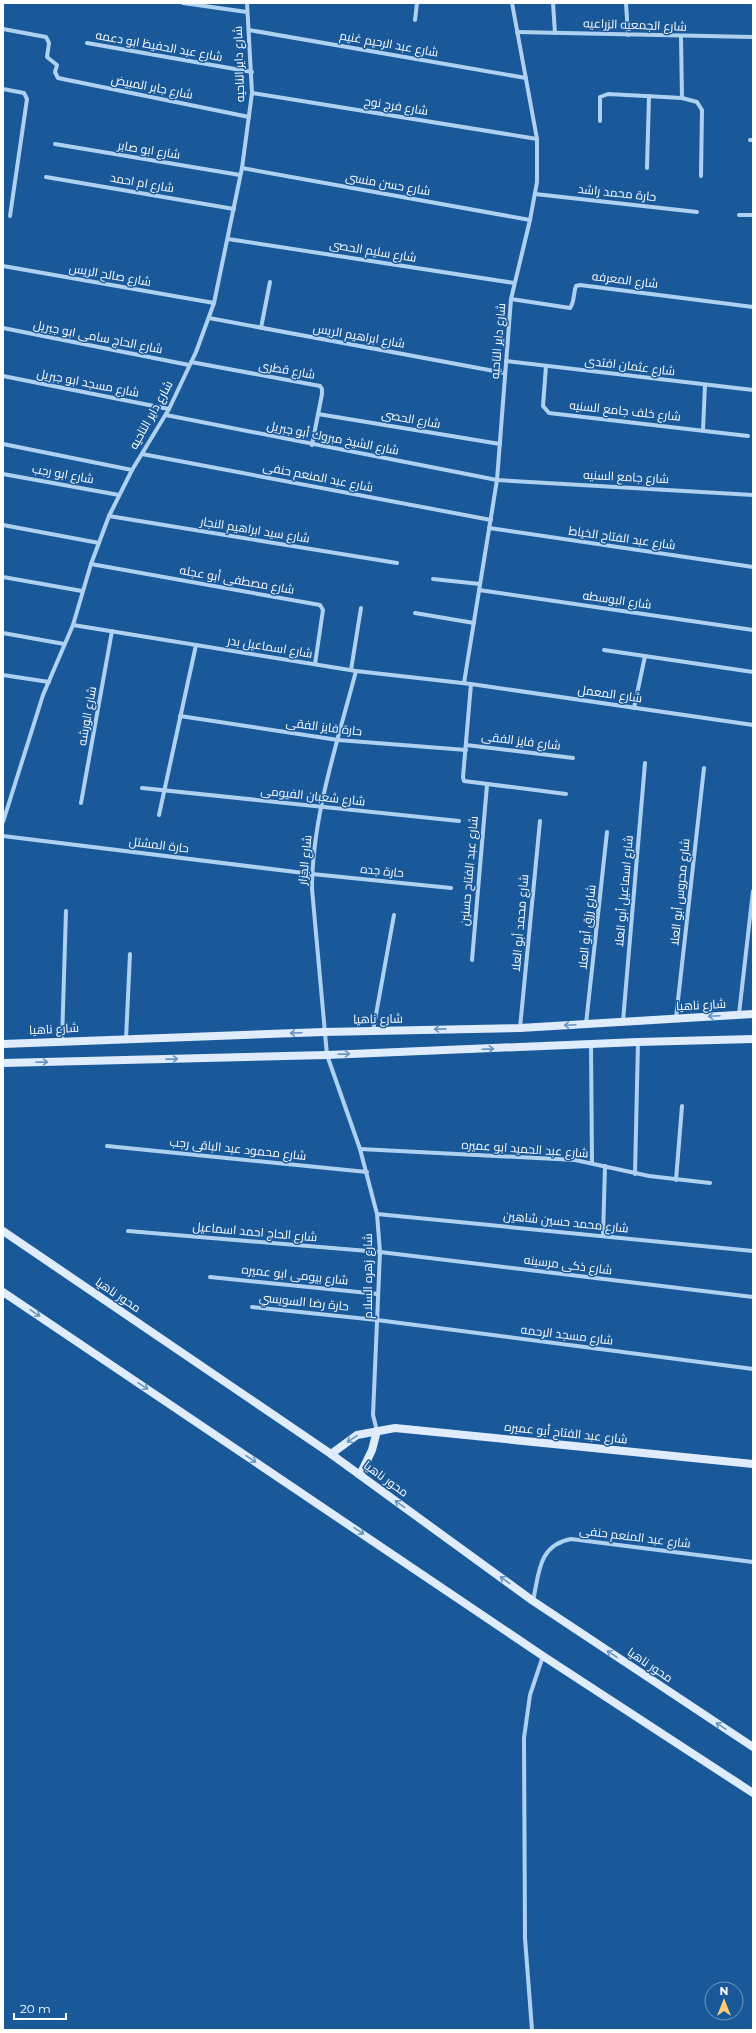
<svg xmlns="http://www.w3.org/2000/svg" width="756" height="2033" font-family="Montserrat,Cairo,sans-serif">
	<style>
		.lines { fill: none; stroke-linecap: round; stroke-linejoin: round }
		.street { stroke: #afd1f1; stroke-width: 4 }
		.secondary { stroke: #deecfc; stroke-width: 8 }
		.oneway { stroke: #6894c1 }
		.labels { text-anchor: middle; stroke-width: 3; stroke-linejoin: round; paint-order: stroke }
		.street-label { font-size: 12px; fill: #fff; stroke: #1a5999 }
	</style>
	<rect width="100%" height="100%" fill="#1a5999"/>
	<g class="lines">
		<!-- street -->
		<g class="street">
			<path d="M183,3L247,12"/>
			<path d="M553,3L555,33"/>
			<path d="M626,3L628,35"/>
			<path d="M415,20L417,3"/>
			<path d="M3,29L46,37L49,43L47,57L57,65L55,72L58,78L249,117"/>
			<path d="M249,30L526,78"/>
			<path d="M517,32L753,37"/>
			<path d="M681,37L682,98"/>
			<path d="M87,43L252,72"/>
			<path d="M3,89L24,93L27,99L10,216"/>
			<path d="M252,93L537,139"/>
			<path d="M600,121V97L608,94L682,98L697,102L702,110L701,176"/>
			<path d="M750,140H753"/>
			<path d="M55,144L240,175"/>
			<path d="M242,168L530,220"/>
			<path d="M647,168L649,96"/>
			<path d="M46,177L234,209"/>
			<path d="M535,194L697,212"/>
			<path d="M739,215H753"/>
			<path d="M228,239L514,283"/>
			<path d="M3,266L214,303"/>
			<path d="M511,299L570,308C575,301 573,293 576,286L580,285L753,307"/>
			<path d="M209,318L505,373"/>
			<path d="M3,328L189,365"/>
			<path d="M261,328L270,282"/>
			<path d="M506,361L753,390"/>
			<path d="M191,362L320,386L322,389V394L312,445"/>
			<path d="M546,366L543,406L549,413L748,436"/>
			<path d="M3,376L169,409"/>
			<path d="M318,414L500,444"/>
			<path d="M166,415L497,480L753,495"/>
			<path d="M703,430L705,385"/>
			<path d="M3,444L132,470"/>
			<path d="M142,454L491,520"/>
			<path d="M3,474L119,495"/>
			<path d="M109,516L397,563"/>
			<path d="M3,525L99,543"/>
			<path d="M489,528L753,567"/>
			<path d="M91,564L320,605L323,610L315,664"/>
			<path d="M3,577L82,591"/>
			<path d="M433,579L480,584"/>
			<path d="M479,590L753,630"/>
			<path d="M415,613L474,623"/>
			<path d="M73,625L356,671L471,684L753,725"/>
			<path d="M3,633L64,644"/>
			<path d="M604,650L753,672"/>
			<path d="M351,670L361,608"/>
			<path d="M356,671C338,740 312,817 312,889L327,1055L360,1149L377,1214L380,1252L373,1415L377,1431"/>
			<path d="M3,675L49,682"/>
			<path d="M464,683L497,480L511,299L530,220L537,182V139L512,3"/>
			<path d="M471,684L463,777L464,781L566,794"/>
			<path d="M634,708L645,656"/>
			<path d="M180,716L338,740L466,750"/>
			<path d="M466,745L573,758"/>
			<path d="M142,788L459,821"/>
			<path d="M81,803L112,631"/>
			<path d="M159,815L196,645"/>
			<path d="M3,822L43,695L73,625L91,564L109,516L132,470L169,409L196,352L214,303L242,168L252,93L247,3"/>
			<path d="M3,836L312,874L451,888"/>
			<path d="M472,960L487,785"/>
			<path d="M739,1014L753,891"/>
			<path d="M676,1018L704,768"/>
			<path d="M623,1021L645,763"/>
			<path d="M586,1024L607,832"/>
			<path d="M520,1028L540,821"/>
			<path d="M373,1031L394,915"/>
			<path d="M126,1039L130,954"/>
			<path d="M62,1041L66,911"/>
			<path d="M591,1045L592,1163"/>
			<path d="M107,1146L367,1172"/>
			<path d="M360,1149L575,1160L649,1176L710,1183"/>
			<path d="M635,1174L638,1042"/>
			<path d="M676,1180L682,1106"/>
			<path d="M377,1214L753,1251"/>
			<path d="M128,1231L380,1252L753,1297"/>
			<path d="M603,1236L605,1166"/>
			<path d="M210,1277L378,1294"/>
			<path d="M252,1307L377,1320L753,1369"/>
			<path d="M533,1601C539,1574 538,1545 571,1539L753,1562"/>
			<path d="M532,2030L525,1938L524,1738L530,1695L543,1656"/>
		</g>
		<!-- secondary -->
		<g class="secondary">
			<path d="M3,1044L324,1032L520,1028L753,1014"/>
			<path d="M3,1063L327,1055L638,1042L753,1039"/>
			<path d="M3,1231L331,1454L533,1601L753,1747"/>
			<path d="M3,1292L543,1656L753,1793"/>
			<path d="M331,1454L357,1435L395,1428L753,1464"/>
			<path d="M360,1475L372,1450L377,1431"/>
		</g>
	</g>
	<!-- one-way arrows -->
	<defs><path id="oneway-shaft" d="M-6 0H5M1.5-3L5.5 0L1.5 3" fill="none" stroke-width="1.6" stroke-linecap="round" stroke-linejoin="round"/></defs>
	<g class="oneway">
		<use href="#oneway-shaft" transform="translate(714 1016) rotate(177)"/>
		<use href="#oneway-shaft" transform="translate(570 1025) rotate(177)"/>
		<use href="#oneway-shaft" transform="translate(440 1029) rotate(179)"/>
		<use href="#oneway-shaft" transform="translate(296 1033) rotate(178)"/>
		<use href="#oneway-shaft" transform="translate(488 1049) rotate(-2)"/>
		<use href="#oneway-shaft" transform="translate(344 1054) rotate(-2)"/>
		<use href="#oneway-shaft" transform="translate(172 1059) rotate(-1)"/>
		<use href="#oneway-shaft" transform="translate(42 1062) rotate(-1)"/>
		<use href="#oneway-shaft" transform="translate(35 1313) rotate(34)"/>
		<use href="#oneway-shaft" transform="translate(143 1386) rotate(34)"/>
		<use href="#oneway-shaft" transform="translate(352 1439) rotate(146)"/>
		<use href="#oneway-shaft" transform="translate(251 1459) rotate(34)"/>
		<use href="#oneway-shaft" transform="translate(400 1504) rotate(-144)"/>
		<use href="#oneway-shaft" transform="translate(359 1531) rotate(34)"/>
		<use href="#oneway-shaft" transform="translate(505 1580) rotate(-144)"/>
		<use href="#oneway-shaft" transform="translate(612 1654) rotate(-146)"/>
		<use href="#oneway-shaft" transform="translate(721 1726) rotate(-146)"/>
	</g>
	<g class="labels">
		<!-- street labels -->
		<g class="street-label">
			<text transform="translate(635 25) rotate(2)" y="4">شارع الجمعيه الزراعيه</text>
			<text transform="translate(389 44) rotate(10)" y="4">شارع عبد الرحيم غنيم</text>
			<text transform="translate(159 46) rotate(10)" y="4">شارع عبد الحفيظ ابو دعمه</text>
			<text transform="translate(239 64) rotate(-92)" y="4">شارع داير الناحيه</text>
			<text transform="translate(152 87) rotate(11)" y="4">شارع جابر المبيض</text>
			<text transform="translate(396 106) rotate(9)" y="4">شارع فرج نوح</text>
			<text transform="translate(149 150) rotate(9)" y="4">شارع ابو صابر</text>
			<text transform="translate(142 183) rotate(10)" y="4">شارع ام احمد</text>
			<text transform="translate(388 184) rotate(10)" y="4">شارع حسن منسى</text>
			<text transform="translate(617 193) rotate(6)" y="4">حارة محمد راشد</text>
			<text transform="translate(373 251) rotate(9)" y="4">شارع سليم الحصى</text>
			<text transform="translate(110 275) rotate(10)" y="4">شارع صالح الريس</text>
			<text transform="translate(625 280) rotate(7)" y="4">شارع المعرفه</text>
			<text transform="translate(359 336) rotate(10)" y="4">شارع ابراهيم الريس</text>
			<text transform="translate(98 337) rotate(11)" y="4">شارع الحاج سامى ابو جبريل</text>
			<text transform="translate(498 341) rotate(-85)" y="4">شارع داير الناحيه</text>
			<text transform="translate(630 366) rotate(7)" y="4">شارع عثمان افتدى</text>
			<text transform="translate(287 370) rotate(10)" y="4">شارع قطرى</text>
			<text transform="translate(88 383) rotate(11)" y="4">شارع مسجد ابو جبريل</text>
			<text transform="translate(625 411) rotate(6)" y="4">شارع خلف جامع السنيه</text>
			<text transform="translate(151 415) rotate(-61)" y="4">شارع داير الناحيه</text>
			<text transform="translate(411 419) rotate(10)" y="4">شارع الحصى</text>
			<text transform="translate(333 438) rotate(11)" y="4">شارع الشيخ مبروك أبو جبريل</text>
			<text transform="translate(63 474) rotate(10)" y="4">شارع ابو رجب</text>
			<text transform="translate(318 477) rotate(11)" y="4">شارع عبد المنعم حنفى</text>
			<text transform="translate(626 477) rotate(3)" y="4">شارع جامع السنيه</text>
			<text transform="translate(255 530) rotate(9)" y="4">شارع سيد ابراهيم النجار</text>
			<text transform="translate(622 538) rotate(8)" y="4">شارع عبد الفتاح الخياط</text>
			<text transform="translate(237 580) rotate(10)" y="4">شارع مصطفى أبو عجله</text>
			<text transform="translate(617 600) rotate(8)" y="4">شارع البوسطه</text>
			<text transform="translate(270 647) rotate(9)" y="4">شارع اسماعيل بدر</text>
			<text transform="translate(610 694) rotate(8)" y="4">شارع المعمل</text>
			<text transform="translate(87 716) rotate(-80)" y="4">شارع الورشه</text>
			<text transform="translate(324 727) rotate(7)" y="4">حارة فايز الفقى</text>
			<text transform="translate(521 741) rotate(7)" y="4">شارع فايز الفقى</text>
			<text transform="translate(313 796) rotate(6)" y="4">شارع شعبان الفيومى</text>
			<text transform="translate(159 845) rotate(7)" y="4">حارة المشتل</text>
			<text transform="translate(305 860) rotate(-84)" y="4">شارع الجزار</text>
			<text transform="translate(382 871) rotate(6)" y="4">حارة جده</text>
			<text transform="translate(469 871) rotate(-85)" y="4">شارع عبد الفتاح حسنين</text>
			<text transform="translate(624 891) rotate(-85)" y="4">شارع اسماعيل أبو العلا</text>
			<text transform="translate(680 892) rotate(-84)" y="4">شارع محروس أبو العلا</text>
			<text transform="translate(520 923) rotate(-85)" y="4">شارع محمد أبو العلا</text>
			<text transform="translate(587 927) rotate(-84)" y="4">شارع رزق أبو العلا</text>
			<text transform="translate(701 1005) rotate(-3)" y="4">شارع ناهيا</text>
			<text transform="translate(378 1019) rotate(-1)" y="4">شارع ناهيا</text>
			<text transform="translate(54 1029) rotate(-3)" y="4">شارع ناهيا</text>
			<text transform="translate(238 1149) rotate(6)" y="4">شارع محمود عبد الباقى رجب</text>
			<text transform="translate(525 1149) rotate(4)" y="4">شارع عبد الحميد ابو عميره</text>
			<text transform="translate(566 1222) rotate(6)" y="4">شارع محمد حسين شاهين</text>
			<text transform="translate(255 1232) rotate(5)" y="4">شارع الحاج احمد اسماعيل</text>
			<text transform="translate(568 1265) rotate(7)" y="4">شارع ذكى مرسينه</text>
			<text transform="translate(295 1275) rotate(6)" y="4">شارع بيومى ابو عميره</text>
			<text transform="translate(368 1276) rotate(-90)" y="4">شارع زهره السلام</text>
			<text transform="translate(118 1295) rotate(34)" y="4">محور ناهيا</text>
			<text transform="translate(304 1302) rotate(6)" y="4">حارة رضا السويسي</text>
			<text transform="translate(567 1335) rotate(7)" y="4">شارع مسجد الرحمه</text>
			<text transform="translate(566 1433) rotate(6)" y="4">شارع عبد الفتاح أبو عميره</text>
			<text transform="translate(386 1479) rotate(36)" y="4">محور ناهيا</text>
			<text transform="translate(635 1537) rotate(7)" y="4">شارع عبد المنعم حنفى</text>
			<text transform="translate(650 1665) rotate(34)" y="4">محور ناهيا</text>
		</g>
	</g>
	<!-- border -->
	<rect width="756" height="2033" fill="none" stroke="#ffffff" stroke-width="8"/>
	<!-- north arrow -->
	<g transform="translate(724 2001)"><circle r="19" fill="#1a5999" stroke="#769bc2"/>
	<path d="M0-3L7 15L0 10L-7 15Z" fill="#ffcd6f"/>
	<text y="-6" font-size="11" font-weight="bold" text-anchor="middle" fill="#ffffff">N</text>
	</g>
	<!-- scale -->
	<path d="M14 2013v6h52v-6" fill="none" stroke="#ffffff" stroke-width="2"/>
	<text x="20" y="2013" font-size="12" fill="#ffffff" stroke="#1a5999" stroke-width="3" paint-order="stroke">20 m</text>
</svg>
